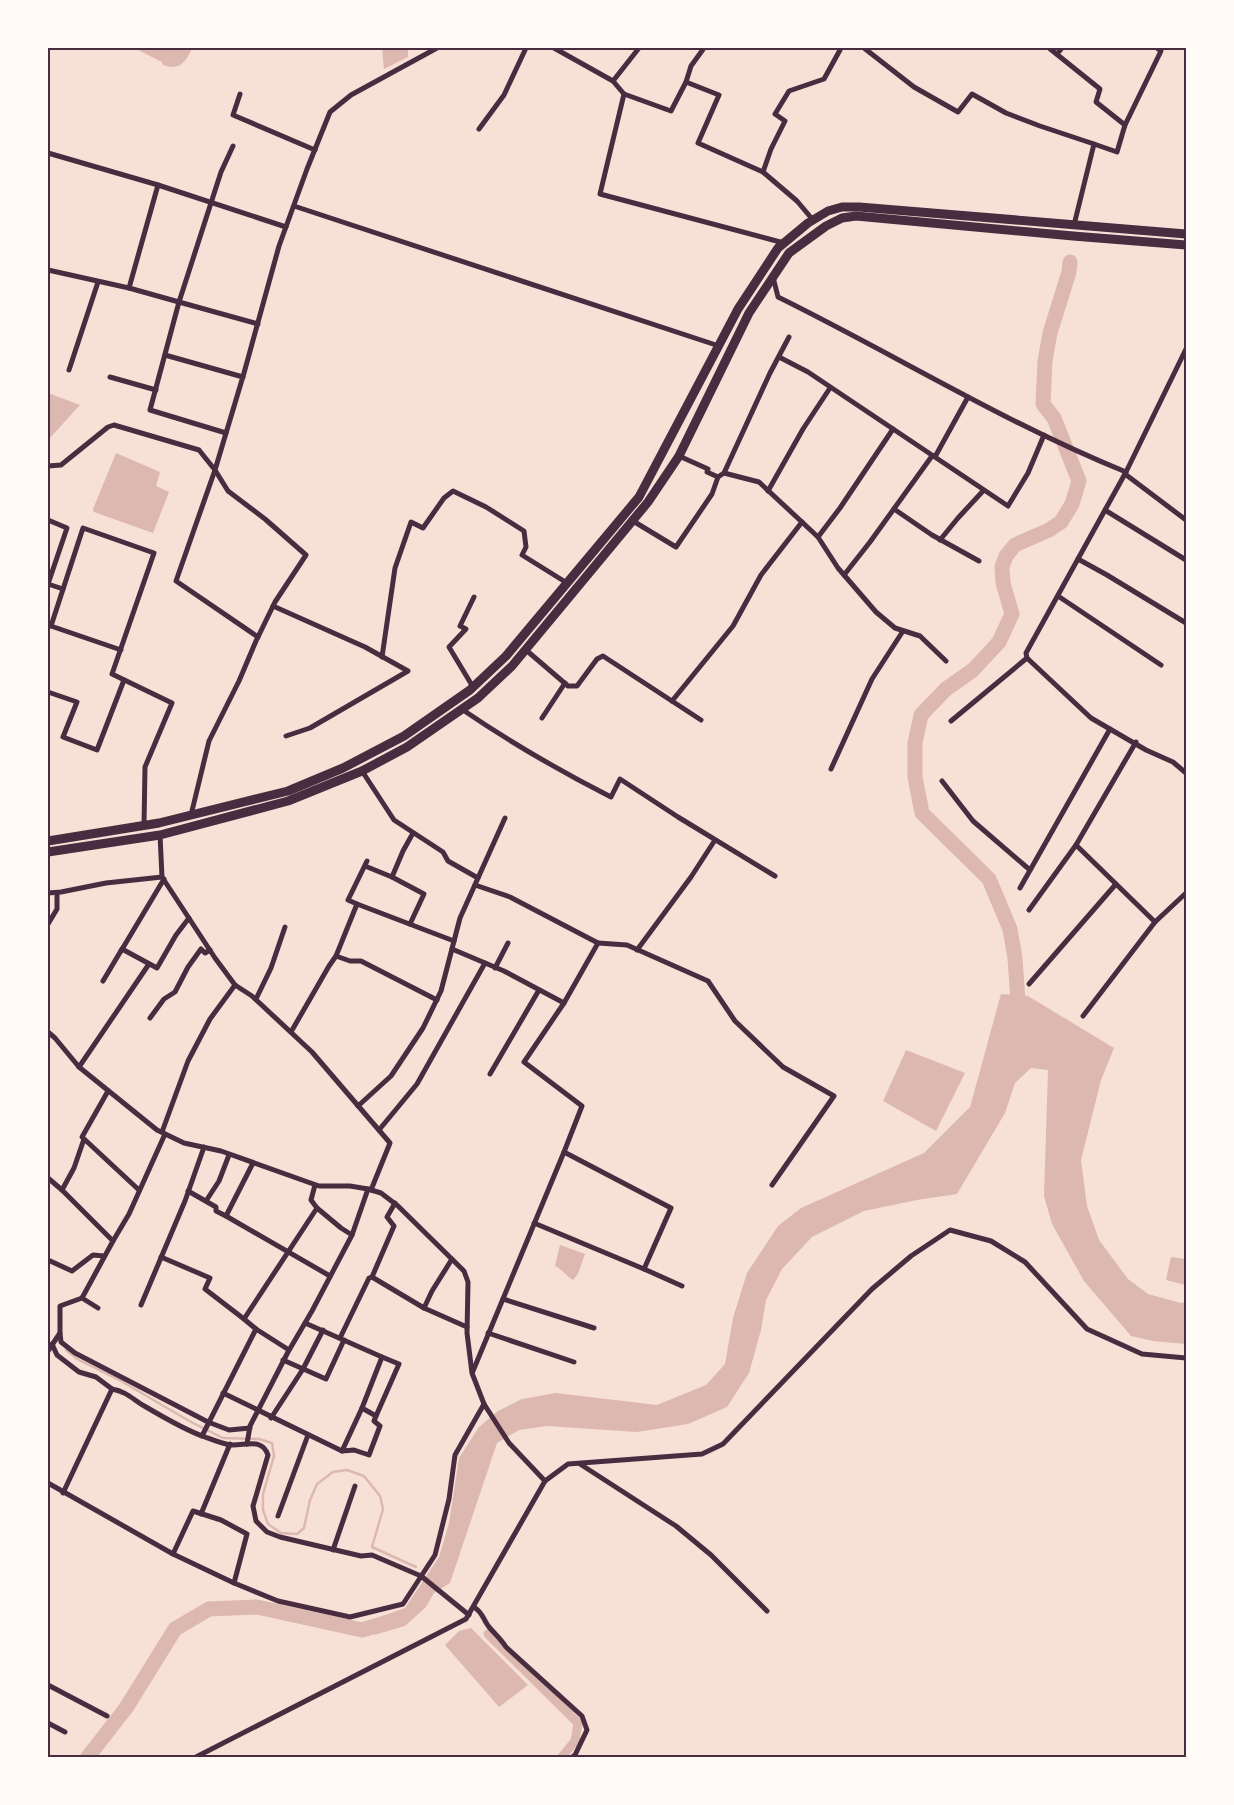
<svg xmlns="http://www.w3.org/2000/svg" width="1234" height="1805" font-family="Figtree,sans-serif">
	<style>
		.water { fill: #dcb8b0 }
		.lines { fill: none; stroke-linecap: round; stroke-linejoin: round }
		.stream { stroke: #dcb8b0; stroke-width: 2.5 }
		.canal { stroke: #dcb8b0; stroke-width: 9 }
		.river { stroke: #dcb8b0; stroke-width: 15 }
		.minor { stroke: #4a2c40; stroke-width: 5 }
		.primary { stroke: #4a2c40; stroke-width: 9 }
		.neatline { fill: none; stroke: #4a2c40; stroke-width: 2 }
	</style>
	<rect width="100%" height="100%" fill="#f7e1d7"/>
	<!-- water -->
	<g class="water">
		<path d="M134,48H192C186,62 180,71 163,65L162,62Z"/>
		<path d="M382,48H408V57L384,69Z"/>
		<path d="M48,393L80,405L48,440Z"/>
		<path d="M116,453L160,472L156,486L169,492L153,533L94,512L93,509Z"/>
		<path d="M1001,994L1028,996L1114,1048L1101,1080L1081,1160L1087,1206L1099,1240L1128,1279L1148,1294L1181,1303L1186,1302V1344L1153,1341L1131,1336L1084,1281L1052,1224L1044,1196L1048,1070L1031,1068L1015,1083L1005,1113L957,1194L917,1200L864,1211L812,1237L782,1269L766,1300L761,1330L749,1373L727,1407L688,1424L637,1432L547,1426L519,1430L497,1443L450,1583L434,1593L426,1607L405,1626L374,1635V1619L405,1608L439,1557L449,1523L459,1458L479,1427L498,1411L522,1399L556,1393L657,1405L706,1385L725,1364L733,1318L747,1273L778,1226L801,1208L924,1153L970,1107Z"/>
		<path d="M906,1050L965,1073L936,1131L883,1101Z"/>
		<path d="M560,1245L585,1254L578,1274L573,1280C566,1276 563,1270 555,1266Z"/>
		<path d="M1171,1257L1186,1259L1185,1285L1166,1280Z"/>
		<path d="M471,1628L528,1685L499,1707L445,1645L459,1631Z"/>
	</g>
	<g class="lines">
		<!-- stream -->
		<path class="stream" d="M66,1350L77,1359L121,1381L191,1422L223,1438L259,1439L272,1443L274,1456L263,1494V1510L268,1524L281,1533L297,1534L304,1528L310,1500L317,1484L333,1472L347,1470L364,1476L380,1496L383,1509L372,1547L416,1567"/>
		<!-- canal -->
		<path class="canal" d="M488,1634L578,1723L575,1741L561,1758"/>
		<!-- river -->
		<g class="river">
			<path d="M1019,1016L1015,958L1010,929L989,879L922,813L915,777V743L921,715L946,689L973,670L999,642L1012,614L1003,583L1002,567L1006,556L1015,545L1049,530L1061,522L1072,504L1079,481L1054,418L1043,404L1045,361L1050,333L1069,272L1070,262"/>
			<path d="M87,1758L126,1708L175,1629L209,1609L257,1607L362,1630L392,1621"/>
		</g>
		<!-- minor -->
		<g class="minor">
			<path d="M554,48L613,81L624,94L671,111L686,82L719,95L698,143L763,172L797,201L813,220"/>
			<path d="M864,48L914,87L958,112L972,94L1006,113L1040,126L1094,144"/>
			<path d="M1049,48L1100,89L1096,102L1125,125L1117,152L1094,144L1074,225"/>
			<path d="M1057,54L1062,48"/>
			<path d="M613,81L639,48"/>
			<path d="M686,82L691,66L704,48"/>
			<path d="M240,94L233,115L315,150"/>
			<path d="M624,94L600,194L784,243"/>
			<path d="M1125,125L1161,51L1157,48"/>
			<path d="M479,129L504,95L526,48"/>
			<path d="M48,153L158,185L286,227"/>
			<path d="M763,172L771,149L785,121L775,114L789,91L824,79L840,50L839,48"/>
			<path d="M294,206L719,346"/>
			<path d="M48,270L129,288L179,302L221,172L233,146"/>
			<path d="M773,277L778,297C894,354 1005,423 1126,472L1186,349"/>
			<path d="M129,288L158,185"/>
			<path d="M165,355L243,377"/>
			<path d="M779,357L808,372L1008,506L1028,473L1044,435"/>
			<path d="M69,370L98,282"/>
			<path d="M110,377L156,390"/>
			<path d="M226,433L150,410L179,302L258,324"/>
			<path d="M679,456L708,469L707,472L718,477L724,473L759,482L818,537L838,568L876,612L895,628L920,636L946,661"/>
			<path d="M48,466L61,465L108,427L114,425L199,450L215,470L228,491L265,519L306,555L275,602L256,641L239,681L209,741L191,815"/>
			<path d="M1126,472L1026,653L1027,658L1091,718L1146,750L1173,762L1186,773"/>
			<path d="M724,473L770,373L789,337"/>
			<path d="M1125,474L1186,520"/>
			<path d="M768,491L803,429L830,388"/>
			<path d="M894,509L932,535L979,561"/>
			<path d="M1105,510L1186,560"/>
			<path d="M48,520L67,528L48,584"/>
			<path d="M633,521L676,547L712,494L718,477"/>
			<path d="M818,537L840,508L893,429"/>
			<path d="M940,540L958,518L983,491"/>
			<path d="M1078,559L1107,575L1186,623"/>
			<path d="M844,575L870,542L932,456L936,455L968,397"/>
			<path d="M48,584L63,589"/>
			<path d="M1058,596L1161,665"/>
			<path d="M273,606L365,647L408,671L310,728L286,736"/>
			<path d="M48,625L121,650"/>
			<path d="M51,626L83,528L154,553L112,674L172,703L145,767L144,825"/>
			<path d="M258,637L176,581L215,470L244,373L279,246L307,169L330,112L351,95L437,48"/>
			<path d="M526,650L568,686H577L597,659L603,656L701,720"/>
			<path d="M382,657L395,568L411,522L423,528L444,498L453,491L486,507L524,531L526,547L522,555L567,583"/>
			<path d="M473,687L449,647L466,629L460,626L474,597"/>
			<path d="M48,692L77,702L63,737L97,750L124,680"/>
			<path d="M672,701L733,626L761,575L802,522"/>
			<path d="M463,710C510,742 560,771 611,797L620,779L678,817L775,876"/>
			<path d="M542,718L565,683"/>
			<path d="M951,721L1027,658"/>
			<path d="M831,769L872,679L903,631"/>
			<path d="M362,771L394,820L443,852L448,861L478,878"/>
			<path d="M942,781L973,821L1030,870"/>
			<path d="M160,835L162,877L215,958L235,985L210,1019L188,1061L162,1132"/>
			<path d="M365,866L392,877L403,851L413,833"/>
			<path d="M392,877L424,894L410,924"/>
			<path d="M475,885L510,897L598,943L564,1003L524,1062L582,1106L564,1152"/>
			<path d="M1020,888L1110,729"/>
			<path d="M48,893L61,892L106,883L162,877"/>
			<path d="M357,904L348,900L367,861"/>
			<path d="M1029,910L1076,845"/>
			<path d="M1155,922L1186,893"/>
			<path d="M48,924L57,909V893"/>
			<path d="M598,943L627,945L708,981L735,1021L783,1067L834,1096L772,1185"/>
			<path d="M452,949L504,971L564,1003"/>
			<path d="M637,950L691,877L715,840"/>
			<path d="M121,951L164,879"/>
			<path d="M336,956L350,961H361L437,1000"/>
			<path d="M495,968L508,943"/>
			<path d="M103,981L122,949L157,968L176,935L189,918"/>
			<path d="M1029,984L1116,884"/>
			<path d="M235,985L252,996L312,1052L390,1143L371,1190"/>
			<path d="M256,999L271,968L285,927"/>
			<path d="M1083,1016L1155,922L1076,845L1136,742"/>
			<path d="M150,1018L164,999L175,992L188,967L201,949L205,953L210,950"/>
			<path d="M48,1032L55,1038L79,1067L157,1130L184,1143L221,1151L319,1186H350L368,1189L381,1193L398,1206L464,1271L468,1282L467,1333L472,1373L484,1404"/>
			<path d="M291,1032L329,966L336,956L357,904L454,941"/>
			<path d="M79,1067L149,964"/>
			<path d="M490,1074L539,990"/>
			<path d="M108,1091L82,1137L139,1190"/>
			<path d="M358,1106L391,1076L423,1028L441,991L460,918L505,818"/>
			<path d="M379,1130L417,1084L485,963"/>
			<path d="M253,1163L226,1216L330,1276"/>
			<path d="M48,1178L62,1190L113,1241L82,1298L60,1306V1333L48,1351"/>
			<path d="M62,1190L74,1168L84,1139"/>
			<path d="M188,1191L216,1207V1211L226,1216"/>
			<path d="M206,1201L219,1181L229,1155"/>
			<path d="M395,1203L387,1217L394,1226L372,1277L424,1308"/>
			<path d="M317,1208L341,1228L352,1235"/>
			<path d="M113,1241L129,1214L165,1134"/>
			<path d="M161,1257L210,1278L205,1289L244,1319"/>
			<path d="M452,1259L432,1291L424,1308L467,1327"/>
			<path d="M48,1260L72,1271L93,1255L104,1256"/>
			<path d="M644,1269L682,1286"/>
			<path d="M82,1298L98,1308"/>
			<path d="M503,1299L594,1328"/>
			<path d="M141,1305L185,1201L204,1147"/>
			<path d="M256,1329L244,1319L317,1208L311,1200L315,1185"/>
			<path d="M60,1333L61,1342L75,1353L208,1422L229,1430L250,1428"/>
			<path d="M488,1333L574,1362"/>
			<path d="M340,1338L369,1278L372,1277"/>
			<path d="M52,1344L57,1355L79,1372L96,1377L112,1389"/>
			<path d="M283,1360L326,1379L344,1340"/>
			<path d="M473,1371L564,1152L671,1208L644,1269L534,1223"/>
			<path d="M223,1393L342,1451L354,1450L369,1455L380,1426L374,1421L376,1416L362,1408L382,1357L305,1323"/>
			<path d="M376,1416L399,1364L382,1357"/>
			<path d="M271,1418L303,1369L323,1330"/>
			<path d="M202,1436L256,1329L289,1350"/>
			<path d="M247,1444L250,1426L288,1352L312,1311L352,1235L368,1189"/>
			<path d="M342,1451L362,1408"/>
			<path d="M580,1464L676,1526L711,1555L767,1611"/>
			<path d="M48,1483L173,1554L234,1583L278,1601L350,1617L403,1604L435,1555L449,1499L455,1455L484,1404L509,1443L545,1481"/>
			<path d="M63,1493L112,1389C128,1392 133,1400 146,1407C163,1417 187,1431 205,1437C213,1440 223,1444 231,1445C245,1446 262,1437 268,1455L253,1506L256,1521L267,1532L280,1537L361,1556L372,1555L421,1576L469,1615"/>
			<path d="M201,1514L230,1444"/>
			<path d="M278,1516L308,1435"/>
			<path d="M333,1550L355,1486"/>
			<path d="M173,1554L193,1511L221,1520L247,1534L234,1583"/>
			<path d="M474,1607C484,1614 482,1618 489,1627C495,1634 501,1639 506,1647L582,1716L587,1730L575,1755L571,1758"/>
			<path d="M48,1685L107,1716"/>
			<path d="M48,1723L65,1732"/>
			<path d="M194,1758L466,1619L545,1481L568,1464L702,1454L723,1444L872,1289L911,1256L950,1230L991,1241L1025,1262L1087,1329L1142,1354L1186,1358"/>
		</g>
		<!-- primary -->
		<g class="primary">
			<path d="M48,841L159,823L288,791L343,768L404,736L470,690L506,656L639,497L738,309L778,248L808,223L828,211L842,207H859L1186,234"/>
			<path d="M48,852L160,835L288,801L362,771L407,747L478,698L512,666L648,502L679,456L749,313L789,253L826,226L842,218L856,216L1073,236L1186,245"/>
		</g>
	</g>
	<!-- border -->
	<rect width="1234" height="1805" fill="none" stroke="#fffaf5" stroke-width="98"/>
	<rect x="49" y="49" width="1136" height="1707" class="neatline"/>
</svg>
